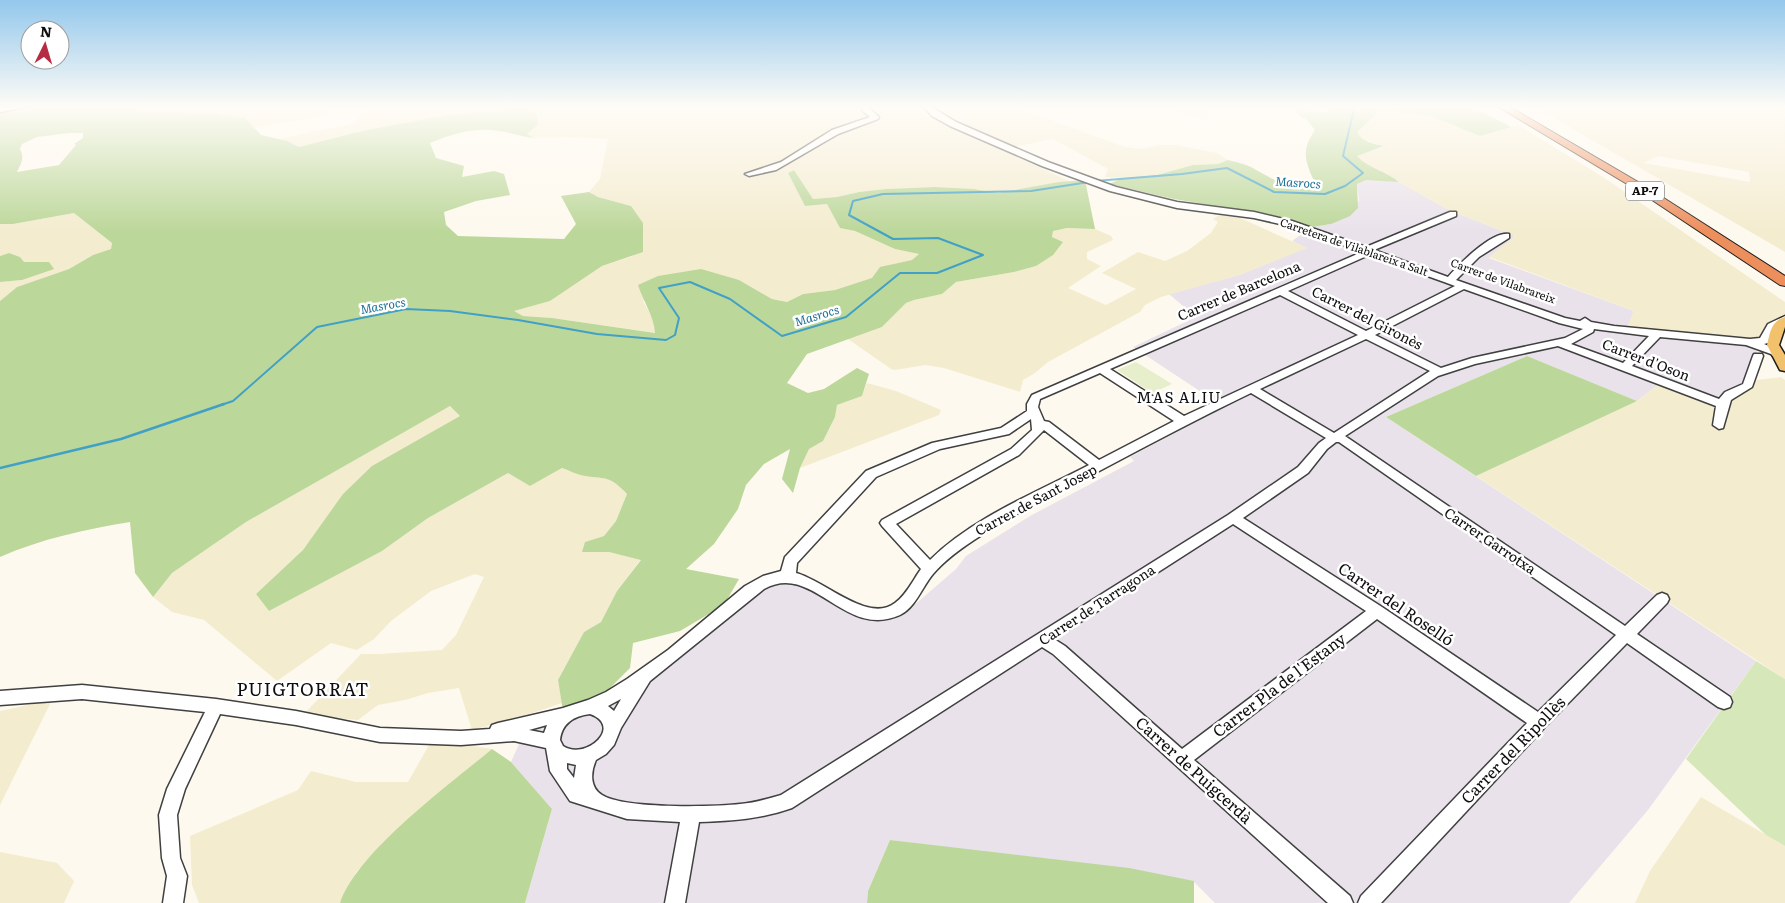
<svg xmlns="http://www.w3.org/2000/svg" width="1785" height="903" font-family="Literata,serif">
	<style>
		.industrial { fill: #e9e2eb }
		.farmland { fill: #f3eccf; fill-rule: evenodd }
		.green { fill: #d6e7b9 }
		.forest { fill: #bcd79a; fill-rule: evenodd }
		.pitch { fill: #e6eecb }
		.lines { fill: none; stroke-linecap: round; stroke-linejoin: round }
		.stream-far1 { stroke: #40a0c6; stroke-width: 2 }
		.stream { stroke: #40a0c6; stroke-width: 2.5 }
		.minor-casing { stroke: #404040; stroke-width: 3 }
		.major-casing { stroke: #1e1e1e; stroke-width: 3 }
		.highway-casing { stroke: #1e1e1e; stroke-width: 2 }
		.minor { fill: #fff; fill-rule: evenodd }
		.major { fill: #f1c16b; fill-rule: evenodd }
		.highway { fill: #ed8e5d; fill-rule: evenodd }
		.labels { text-anchor: middle; stroke-width: 5; stroke-linejoin: round; paint-order: stroke }
		.far-street-label { font-size: 11px; fill: #0d0d0d; stroke: #fff }
		.far-water-label { font-size: 12px; font-style: italic; fill: #1d7198; stroke: #fff }
		.shield { fill: #fff; stroke: #565656; stroke-width: 1 }
		.shield-label { font-size: 12px; font-weight: bold; fill: #0d0d0d }
		.street-label { font-size: 14px; fill: #0d0d0d; stroke: #fff }
		.neighbourhood-label { font-size: 15px; letter-spacing: 1px; fill: #0d0d0d; stroke: #fff }
		.near-street-label { font-size: 16px; fill: #0d0d0d; stroke: #fff }
		.near-neighbourhood-label { font-size: 18px; letter-spacing: 1px; fill: #0d0d0d; stroke: #fff }
	</style>
	<rect width="100%" height="100%" fill="#fef9ee"/>
	<!-- industrial -->
	<path class="industrial" d="M1366,179L1399,182L1449,210L1515,236L1489,258L1634,311L1628,327L1735,338L1757,351L1749,389L1725,407L1659,384L1637,401L1527,356L1386,417L1756,661L1648,810L1569,903H1215L1193,881L890,840L868,891L867,903H525L552,809L511,762L527,726L602,696L788,572L814,580L861,607L878,610L912,607L956,569L966,556L1030,516L1134,461L1130,457L1224,407L1133,347L1196,317L1169,294L1239,275L1306,248L1292,241L1312,227L1331,224L1359,201L1357,184Z"/>
	<!-- farmland -->
	<g class="farmland">
		<path d="M142,106H357L315,117L253,128L245,118L144,112Z"/>
		<path d="M362,106H523L420,120L366,130L299,147L279,139L355,123L362,113Z"/>
		<path d="M534,106H912L924,114L1069,181L998,193L974,189L935,187L886,189L859,192L837,197L813,199L794,170L788,173L805,206L827,204L840,228L855,231L895,249L919,254L913,260L894,264L873,278L835,290L803,294L787,302L772,299L739,280L643,301L654,320L656,333L552,318L523,316L513,311L550,301L602,266L633,256L631,206L598,197L589,192L600,179L608,139L568,137L534,138L527,134L531,108Z"/>
		<path d="M931,106H1023L1019,109L1125,147L1142,149L1159,145H1176L1217,153L1228,160L1218,164L1193,165L1157,175L1123,178L1105,177L1108,169L1053,139L1014,147L952,119Z"/>
		<path d="M1152,106H1221L1204,120Z"/>
		<path d="M1533,106H1777L1785,109V252ZM1658,156L1749,172L1750,182L1644,163Z"/>
		<path d="M1381,110L1431,116L1480,136L1518,125L1603,177L1785,302V318L1756,340L1627,327L1634,311L1489,257L1515,236L1449,210L1399,182L1392,177L1364,164L1357,156L1383,147L1359,137L1357,132Z"/>
		<path d="M74,213L112,243L111,249L93,255L69,269L17,287L0,301V282L22,280L49,262H24L20,257L9,253L0,256V224H13Z"/>
		<path d="M1219,215L1240,218L1307,248L1239,275L1161,297L1145,305L1140,312L1048,362L1035,373L1023,380L1020,392L944,368L925,365L895,370L891,369L848,339L882,327L906,303L914,300L942,294L956,282L1014,272L1036,266L1063,242L1052,237L1053,231L1067,228L1095,229L1111,236L1113,240L1087,252V259L1101,266L1068,288L1106,305L1136,289L1102,273L1138,252L1165,261L1187,251L1211,233L1218,222L1213,219Z"/>
		<path d="M1781,377L1785,380V679L1476,476L1637,401L1659,384L1725,407L1749,389L1750,386L1757,380Z"/>
		<path d="M867,383L896,391L941,410L939,415L800,468L809,449L823,441L835,417L837,405L862,396Z"/>
		<path d="M450,406L460,416L423,438L323,523L303,550L256,594L269,611L382,551L428,518L508,473L530,486L562,468L583,476H597L614,481L627,494L616,521L604,536L585,542L583,552H609L641,559L617,591L601,622L584,632L558,680L562,703L518,718L472,730L459,688L428,693L405,700L378,705L358,720L315,716L305,713L361,654H379L442,650L456,635L484,577L475,574L431,591L391,621L374,639L357,650L331,643L277,681L204,620L172,612L153,597L172,573L246,522Z"/>
		<path d="M52,700L0,805V711Z"/>
		<path d="M429,745L473,746L492,749L393,833L356,872L340,903H199L192,885L190,836L298,790L311,771L356,782H408Z"/>
		<path d="M1701,797L1785,846V903H1635L1650,871Z"/>
		<path d="M0,852L57,863L74,881L64,903H0Z"/>
	</g>
	<!-- green -->
	<path class="green" d="M1756,661L1785,679V846L1766,835L1686,759Z"/>
	<!-- forest -->
	<g class="forest">
		<path d="M0,106H142L144,112L214,113L245,118L261,135L287,141L299,147L366,130L448,115L534,106L531,108L537,115L538,124L527,134L534,138C520,136 505,131 491,130C471,128 448,135 430,143L436,158L464,166L462,177L494,171L504,174L510,195L476,201L444,212L446,225L458,236L564,239L576,224L561,196L589,192L598,197L631,206L643,223V252L602,266L550,301L514,311L523,316L552,318L655,333C654,316 643,301 638,285L658,276L701,269L739,280L772,299L787,302L803,294L835,290L872,278L880,267L912,260L919,254L895,249L855,231L840,228L827,204L805,206L788,173L794,170L813,199L837,197L859,192L886,189L935,187L974,189L998,193L1059,182L1085,180L1095,229L1067,228L1053,231L1052,237L1063,242L1053,255L1036,266L1014,272L956,282L942,294L914,300L906,303L882,327L807,354L787,383L808,393L824,389L857,368L869,374L862,396L837,405L835,417L823,441L809,449L800,468L793,493L782,479L790,449L764,464L746,485L738,509L714,544L686,569L739,579L724,605L680,631L633,643L630,668L602,696L563,711L558,680L584,632L601,622L617,591L641,560L609,552H582L585,542L604,536L616,521L627,494C610,476 608,479 585,476C577,475 569,470 562,468L530,486L508,473L428,518L382,551L269,611L256,594L303,550L343,494L372,466L460,416L450,406L246,522L172,573L153,597L135,573L130,522C86,529 41,539 0,557V301L17,287L69,269L93,255L111,249L112,243L74,213L13,224H0ZM68,133H83V138L74,144L76,145L59,165L17,172C21,163 25,158 20,149L22,144L37,137Z"/>
		<path d="M1332,106H1471L1511,127L1480,136L1431,116L1381,110L1357,132C1362,142 1374,144 1384,146L1357,156C1369,169 1386,171 1399,182L1366,180L1357,184L1358,208L1350,216L1331,224L1312,227L1275,216L1174,199L1109,184L1123,178L1157,175L1193,165L1218,164L1228,160C1236,162 1245,164 1251,167C1272,178 1291,194 1314,181C1305,161 1301,150 1315,130L1308,121L1292,110L1301,108L1326,112Z"/>
		<path d="M9,253L20,257L24,262H49L54,269L22,280L0,282V256Z"/>
		<path d="M1527,356L1637,401L1476,476L1386,417Z"/>
		<path d="M492,749L511,762L552,809L525,903H340C357,852 449,785 492,749Z"/>
		<path d="M890,840L1129,868L1194,881V903H867L868,891Z"/>
	</g>
	<!-- pitch -->
	<path class="pitch" d="M1136,362L1172,384L1152,393L1117,370Z"/>
	<g class="lines">
		<!-- stream-far1 -->
		<g class="stream-far1">
			<path d="M1393,106L1412,108L1415,106"/>
			<path d="M1095,181L1182,174L1227,168L1274,192L1325,194L1345,186L1363,173L1343,156L1354,109L1361,106"/>
			<path d="M221,405L233,401L317,327L406,309L450,311L518,320L597,334L666,340L675,335L679,318L659,288L690,282L730,299L782,336L846,317L900,273H937L983,255L938,238L893,239L849,215L853,201L883,194L1031,191L1089,182"/>
		</g>
		<!-- stream -->
		<path class="stream" d="M0,468L121,439L224,404"/>
		<defs>
			<g id="minor">
				<path d="M15,106H31L0,112V108Z"/>
				<path d="M863,106H869V108L879,117L878,119L838,134L776,170L749,176L745,174L781,162L832,130L870,117L862,110Z"/>
				<path d="M923,106H930L956,122L1048,162L1116,187L1177,202L1254,212L1292,221L1366,247L1450,212H1456V216L1374,250L1448,277C1459,264 1492,231 1509,234V238L1479,257L1456,280L1565,318L1580,321L1585,318L1591,322L1614,326L1750,339L1760,338L1768,324L1785,316V323L1776,328L1768,343L1764,344L1779,350L1785,356V365L1781,364L1771,354L1746,345L1660,337L1632,366L1719,399L1725,392L1743,384L1753,356L1754,354H1762L1763,356L1752,387L1731,400L1723,428L1719,429L1713,425L1716,406L1558,346L1475,364L1438,376L1345,436L1625,626L1657,595L1662,593L1667,595L1669,599L1667,603L1637,634L1730,697L1732,702L1730,707L1724,709L1718,707L1627,643L1545,727L1381,903H1358L1361,896L1527,723L1377,619L1194,760L1350,896L1353,903H1328L1053,654L1042,647L792,808C761,819 732,821 699,822L685,903H665L680,822L627,819L570,801L550,771L546,748L514,741L461,745L380,742L296,725L220,714L185,789L177,815L180,858L187,876L183,903H163L167,876L162,858L159,815L167,789L205,712L82,699L0,705V691L82,685L216,699L296,711L380,728L461,731L490,729L492,725L498,723L563,708L588,700L606,692L627,679L668,650L745,586L763,576L781,571L785,557L866,471L932,443L1001,428L1027,411V404L1032,395L1362,252L1289,226L1254,218L1177,208L1110,191L1042,166L950,126L932,116ZM1369,255L1447,283L1455,286L1366,331L1288,291ZM1464,289L1559,323L1583,329L1565,338L1472,358L1441,368L1375,335ZM1280,295L1358,335L1184,416L1110,369ZM1594,329L1649,336L1623,363L1571,344L1593,332ZM1366,339L1430,371L1334,433L1260,389ZM1100,373L1174,421L1099,460L1049,422L1044,421L1038,407L1040,399ZM1251,393L1326,438L1319,443L1298,467L1228,515L781,795C767,799 754,803 740,804C712,807 624,809 602,795C589,787 591,771 596,760L606,754L614,745L621,728L650,681L764,589C813,561 844,640 900,615C916,607 922,587 933,574C945,560 959,550 974,540C1014,513 1060,492 1103,469C1152,443 1201,417 1251,393ZM1031,419L1032,430L1011,449L882,520L880,523L882,526L921,569C913,580 907,594 895,603C868,624 824,580 796,573L797,563L876,477L940,449L1009,434ZM1044,430L1089,465C1037,492 972,518 930,560L896,524L1019,455ZM1336,442H1339L1616,635L1538,712L1382,607L1243,518L1308,473L1327,449ZM1233,524L1366,611L1182,749L1065,646L1054,639ZM621,699L614,711L608,706ZM590,714C624,726 586,761 563,746L560,740C562,723 574,716 590,714ZM547,725L544,733L529,730ZM567,763L576,765L574,778L567,769Z"/>
			</g>
			<path id="major" d="M1785,317V327L1779,345L1785,355V371L1780,370L1767,345C1770,333 1771,321 1785,317Z"/>
			<path id="highway" d="M1497,106H1508L1645,186L1785,276V286L1780,285L1637,190Z"/>
		</defs>
		<!-- minor casing -->
		<use href="#minor" class="minor-casing"/>
		<!-- major casing -->
		<use href="#major" class="major-casing"/>
		<!-- highway casing -->
		<use href="#highway" class="highway-casing"/>
		<!-- minor -->
		<use href="#minor" class="minor"/>
		<!-- major -->
		<use href="#major" class="major"/>
		<!-- highway -->
		<use href="#highway" class="highway"/>
	</g>
	<!-- sky -->
	<linearGradient id="sky" x2="0" y2="1"><stop stop-color="#93c7ec"/><stop offset="0.46" stop-color="#fffcf7"/><stop offset="1" stop-color="#fffcf7" stop-opacity="0"/></linearGradient>
	<rect width="1785" height="232" fill="url(#sky)"/>
	<g class="labels">
		<!-- far-street labels -->
		<g class="far-street-label">
			<text transform="translate(1354 247) rotate(19)" y="4">Carretera de Vilablareix a Salt</text>
			<text transform="translate(1503 281) rotate(20)" y="4">Carrer de Vilabrareix</text>
		</g>
		<!-- far-water labels -->
		<g class="far-water-label">
			<text transform="translate(1298 183) rotate(4)" y="4">Masrocs</text>
			<text transform="translate(383 306) rotate(-10)" y="4">Masrocs</text>
			<text transform="translate(817 316) rotate(-17)" y="4">Masrocs</text>
		</g>
		<!-- shield labels -->
		<rect class="shield" x="1626" y="181.5" width="38" height="19" rx="4"/>
		<g class="shield-label">
			<text x="1645" y="195">AP-7</text>
		</g>
		<!-- street labels -->
		<g class="street-label">
			<text transform="translate(1239 291) rotate(-23)" y="5">Carrer de Barcelona</text>
			<text transform="translate(1367 318) rotate(27)" y="5">Carrer del Gironès</text>
			<text transform="translate(1646 360) rotate(21)" y="5">Carrer d'Oson</text>
			<text transform="translate(1036 500) rotate(-28)" y="5">Carrer de Sant Josep</text>
			<text transform="translate(1490 541) rotate(34)" y="5">Carrer Garrotxa</text>
			<text transform="translate(1097 605) rotate(-33)" y="5">Carrer de Tarragona</text>
		</g>
		<!-- neighbourhood labels -->
		<g class="neighbourhood-label">
			<text x="1179" y="403">MAS ALIU</text>
		</g>
		<!-- near-street labels -->
		<g class="near-street-label">
			<text transform="translate(1396 604) rotate(34)" y="6">Carrer del Roselló</text>
			<text transform="translate(1279 685) rotate(-37)" y="6">Carrer Pla de l'Estany</text>
			<text transform="translate(1513 750) rotate(-46)" y="6">Carrer del Ripollès</text>
			<text transform="translate(1194 770) rotate(42)" y="6">Carrer de Puigcerdà</text>
		</g>
		<!-- near-neighbourhood labels -->
		<g class="near-neighbourhood-label">
			<text x="303" y="696">PUIGTORRAT</text>
		</g>
	</g>
	<!-- north arrow -->
	<g transform="translate(45 45) rotate(5)"><circle r="24" fill="#ffffff" stroke="#9e9e9e"/>
	<path d="M0-4L9 19L0 12L-9 19Z" fill="#b62c43"/>
	<text y="-8" font-size="14" font-weight="bold" text-anchor="middle" fill="#0d0d0d">N</text>
	</g>
</svg>
